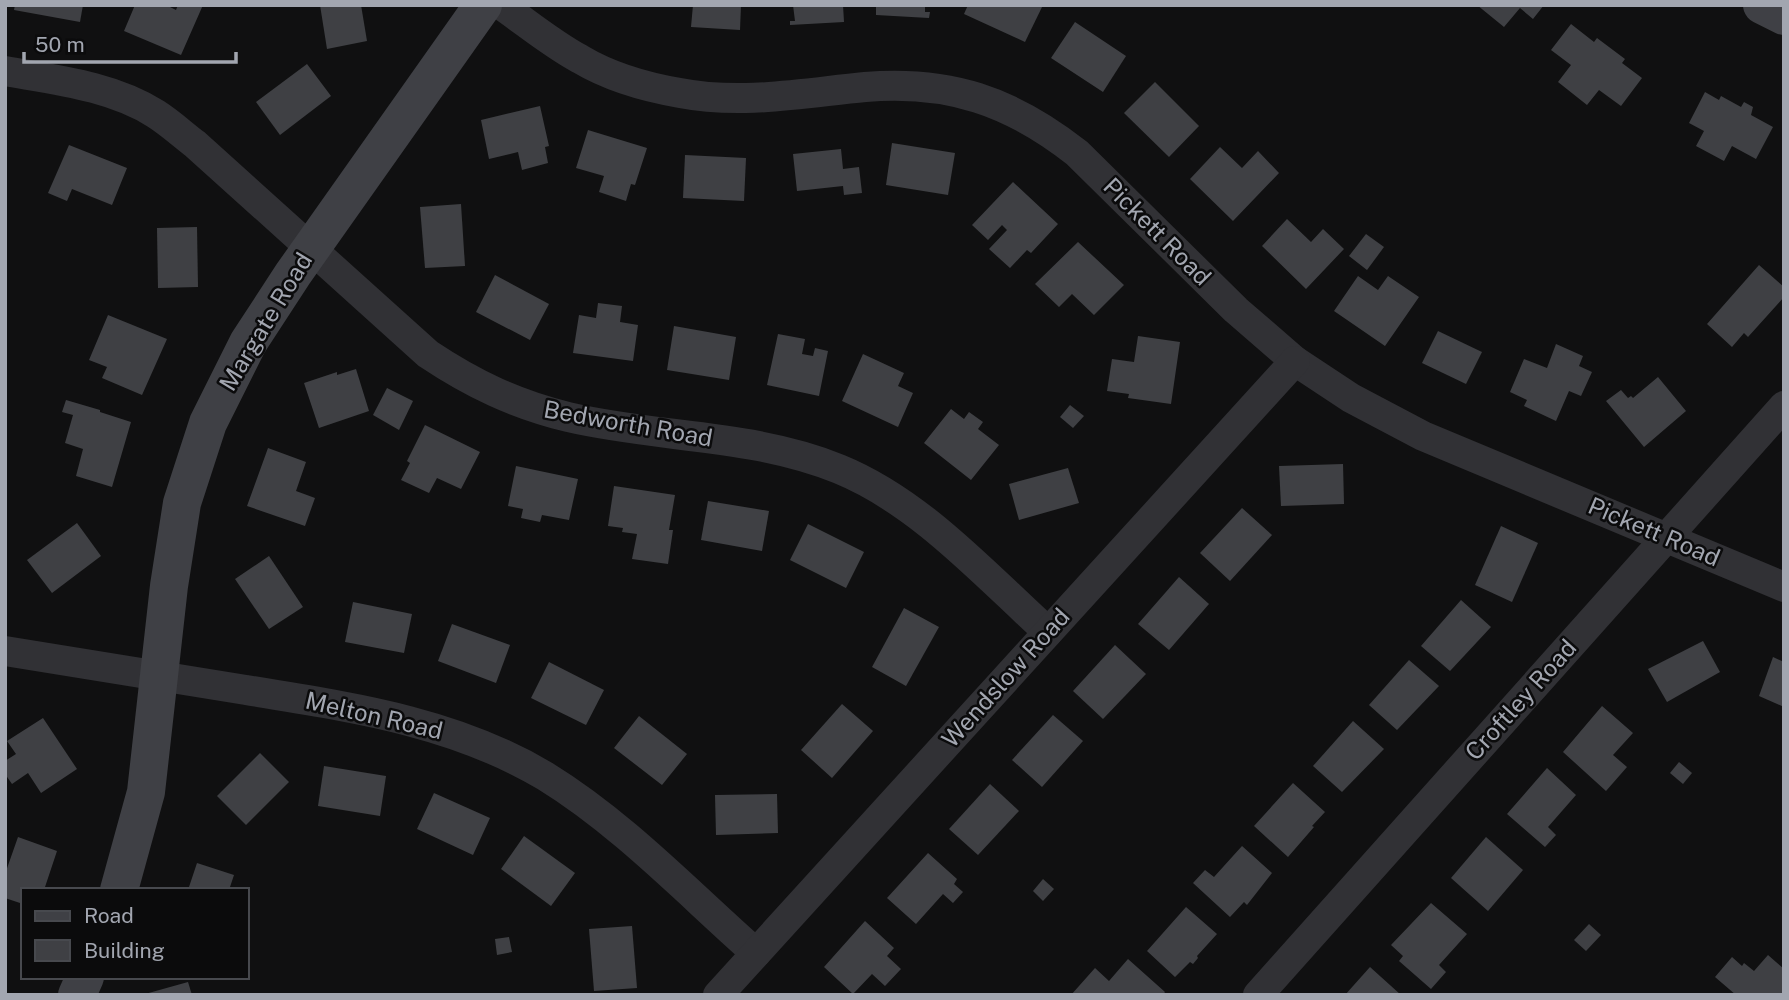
<svg xmlns="http://www.w3.org/2000/svg" width="1789" height="1000" font-family="'Public Sans',sans-serif">
	<style>
		.building { fill: #3f4044 }
		.lines { fill: none; stroke-linecap: round; stroke-linejoin: round }
		.street { stroke: #313135; stroke-width: 30 }
		.secondary { stroke: #3f4045; stroke-width: 38 }
		.labels { text-anchor: middle; stroke-width: 5; stroke-linejoin: round; paint-order: stroke }
		.street-label { font-size: 24px; fill: #a2a6b0; stroke: #0b0b0c }
	</style>
	<rect width="100%" height="100%" fill="#101011"/>
	<!-- building -->
	<g class="building">
		<path d="M15,5H83L80,22L14,10Z"/>
		<path d="M135,5H166L176,10L178,5H203L181,55L124,31Z"/>
		<path d="M320,5H361L367,41L327,49Z"/>
		<path d="M693,5H741L740,30L691,27Z"/>
		<path d="M793,5H843L844,22L790,25V21H795Z"/>
		<path d="M876,5H925V12H930L929,18L876,15Z"/>
		<path d="M968,5H1043L1025,42L964,14Z"/>
		<path d="M1477,5H1544L1533,19L1520,8L1504,27Z"/>
		<path d="M1075,22L1126,56L1103,92L1051,58Z"/>
		<path d="M1571,24L1594,42L1597,38L1625,59L1622,63L1642,78L1621,106L1599,90L1587,105L1558,82L1571,65L1551,50Z"/>
		<path d="M307,64L331,96L280,135L256,102Z"/>
		<path d="M1155,82L1199,126L1169,157L1124,113Z"/>
		<path d="M1705,92L1719,100L1721,96L1741,107L1744,102L1753,107L1751,115L1773,127L1756,159L1732,146L1724,161L1696,146L1704,131L1689,123Z"/>
		<path d="M540,106L549,146L545,147L548,163L522,170L518,152L489,159L481,120Z"/>
		<path d="M588,130L647,148L635,185L631,184L626,201L599,192L604,176L576,168Z"/>
		<path d="M892,143L955,153L948,195L886,185Z"/>
		<path d="M69,145L127,168L112,205L72,189L67,201L48,193Z"/>
		<path d="M1220,147L1242,168L1258,151L1279,173L1233,221L1190,179Z"/>
		<path d="M841,149L843,169L859,167L862,193L844,195L843,186L797,191L793,154Z"/>
		<path d="M685,155L746,158L744,201L683,198Z"/>
		<path d="M1013,182L1058,224L1031,253L1027,250L1010,268L989,249L1007,230L1002,225L988,240L972,225Z"/>
		<path d="M461,204L465,266L425,268L420,207Z"/>
		<path d="M1287,219L1311,242L1323,229L1344,249L1306,289L1262,246Z"/>
		<path d="M197,227L198,287L158,288L157,228Z"/>
		<path d="M1366,234L1384,247L1367,270L1349,256Z"/>
		<path d="M1078,242L1124,285L1094,315L1072,294L1059,307L1035,284Z"/>
		<path d="M1759,265L1784,287V297L1748,337L1744,333L1732,347L1707,324Z"/>
		<path d="M495,275L549,304L530,340L476,312Z"/>
		<path d="M1358,276L1378,290L1388,276L1419,297L1385,346L1334,311Z"/>
		<path d="M598,303L622,306L620,322L638,325L633,361L573,353L579,315L596,318Z"/>
		<path d="M108,315L167,339L142,395L102,378L107,367L89,360Z"/>
		<path d="M674,326L736,337L729,380L667,370Z"/>
		<path d="M1438,331L1482,352L1466,384L1422,363Z"/>
		<path d="M778,334L805,339L802,354L813,356L815,348L828,351L819,396L767,385Z"/>
		<path d="M1138,336L1180,342L1171,404L1128,398L1129,394L1107,391L1112,359L1134,362Z"/>
		<path d="M1556,344L1583,356L1579,366L1592,372L1581,396L1569,391L1556,421L1524,406L1527,400L1510,392L1524,359L1547,368Z"/>
		<path d="M863,354L904,373L898,386L913,393L898,427L842,401Z"/>
		<path d="M356,369L369,411L319,428L304,383L337,372V375Z"/>
		<path d="M1658,377L1686,411L1644,447L1606,401L1621,390L1628,398L1631,396L1633,398Z"/>
		<path d="M387,388L413,401L399,430L373,415Z"/>
		<path d="M66,400L100,410V412L131,422L112,487L76,476L83,449L65,443L73,415L62,412Z"/>
		<path d="M1070,405L1084,416L1073,428L1060,417Z"/>
		<path d="M951,409L964,419L969,412L983,422L978,429L999,445L971,480L924,443Z"/>
		<path d="M425,425L480,452L461,489L437,478L429,493L401,480L410,463L407,461Z"/>
		<path d="M268,448L306,462L296,491L315,498L305,526L247,506Z"/>
		<path d="M1343,464L1344,504L1281,506L1279,466Z"/>
		<path d="M516,466L578,479L569,520L542,515L540,522L521,518L523,509L508,506Z"/>
		<path d="M1068,468L1079,503L1019,520L1009,484Z"/>
		<path d="M614,486L675,495L669,530H673L668,564L632,559L637,534L622,532L623,528L608,526Z"/>
		<path d="M708,501L769,511L762,551L701,540Z"/>
		<path d="M1242,508L1272,535L1230,581L1200,553Z"/>
		<path d="M77,523L101,556L52,593L27,560Z"/>
		<path d="M808,524L864,552L846,588L790,560Z"/>
		<path d="M1501,526L1538,543L1512,602L1475,585Z"/>
		<path d="M269,556L303,607L269,629L235,579Z"/>
		<path d="M1179,577L1209,604L1169,650L1138,624Z"/>
		<path d="M1461,600L1491,627L1450,671L1421,646Z"/>
		<path d="M353,602L412,614L404,653L345,642Z"/>
		<path d="M904,608L939,627L906,686L872,667Z"/>
		<path d="M452,624L510,645L496,683L438,661Z"/>
		<path d="M1703,641L1720,672L1667,702L1648,669Z"/>
		<path d="M1115,645L1146,674L1103,719L1073,691Z"/>
		<path d="M1773,657L1784,662V707L1759,696Z"/>
		<path d="M1409,660L1439,686L1397,730L1369,705Z"/>
		<path d="M549,662L604,690L586,725L531,698Z"/>
		<path d="M842,704L873,731L832,778L801,750Z"/>
		<path d="M1602,706L1633,733L1613,755L1627,767L1606,791L1563,752Z"/>
		<path d="M1053,715L1083,741L1042,787L1012,760Z"/>
		<path d="M639,716L687,754L662,785L614,748Z"/>
		<path d="M43,718L77,769L41,793L28,773L12,784L5,774V761L16,754L7,741Z"/>
		<path d="M1353,721L1384,749L1342,792L1313,766Z"/>
		<path d="M260,753L289,782L246,825L217,796Z"/>
		<path d="M1679,762L1692,773L1683,784L1670,773Z"/>
		<path d="M324,766L386,776L380,816L318,806Z"/>
		<path d="M1547,768L1576,795L1548,827L1556,835L1545,847L1507,814Z"/>
		<path d="M1293,783L1325,812L1312,826L1314,827L1288,857L1254,826Z"/>
		<path d="M990,784L1019,811L978,855L949,829Z"/>
		<path d="M434,793L490,818L473,855L417,829Z"/>
		<path d="M777,794L778,833L716,835L715,795Z"/>
		<path d="M524,836L575,873L551,906L501,869Z"/>
		<path d="M18,837L57,851L44,890H23V904L5,898V874Z"/>
		<path d="M1486,837L1523,870L1488,911L1451,878Z"/>
		<path d="M1242,846L1272,873L1247,905L1244,902L1230,917L1193,883L1205,870L1214,877Z"/>
		<path d="M928,853L957,879L954,884L963,892L953,903L943,894L916,924L887,898Z"/>
		<path d="M197,863L234,875L229,890H188Z"/>
		<path d="M1043,879L1054,889L1043,901L1033,891Z"/>
		<path d="M1431,903L1467,934L1439,965L1446,972L1431,989L1399,961L1403,956L1391,945Z"/>
		<path d="M1186,907L1217,934L1197,956L1198,958L1193,964L1190,962L1175,977L1147,951Z"/>
		<path d="M865,921L894,948L887,956L901,969L885,986L872,974L853,994L824,967Z"/>
		<path d="M1589,924L1601,935L1586,951L1574,940Z"/>
		<path d="M632,926L637,988L594,991L589,929Z"/>
		<path d="M509,937L512,952L497,955L495,939Z"/>
		<path d="M1768,955L1784,969V995H1736L1715,977L1732,957L1742,966L1744,963L1754,971Z"/>
		<path d="M1128,959L1165,992L1163,995H1071L1095,968L1109,981Z"/>
		<path d="M1370,967L1401,995H1345Z"/>
		<path d="M188,982L192,995H145V994Z"/>
	</g>
	<g class="lines">
		<!-- street -->
		<g class="street">
			<path d="M501,5C527,23 552,44 580,59C610,77 645,87 680,93C742,105 803,93 865,87C949,80 1011,101 1077,153L1236,310L1295,361L1351,398L1423,436L1784,587"/>
			<path d="M5,71C56,80 112,86 156,114C170,123 182,134 195,144L428,354C473,384 515,404 568,417C657,438 754,434 839,469C920,502 984,574 1048,632"/>
			<path d="M5,651C86,664 166,677 246,690C350,707 453,721 545,776C623,824 688,893 756,953"/>
			<path d="M718,995L1295,361"/>
			<path d="M1258,995L1784,406"/>
		</g>
		<!-- secondary -->
		<g class="secondary">
			<path d="M1762,5L1784,16"/>
			<path d="M119,890L146,792L169,586L182,503L208,423L248,343L293,274L483,5"/>
			<path d="M77,995L85,977"/>
		</g>
	</g>
	<g class="labels">
		<!-- street labels -->
		<g class="street-label">
			<text transform="translate(1157 232) rotate(45)" y="8">Pickett Road</text>
			<text transform="translate(266 322) rotate(-59)" y="8">Margate Road</text>
			<text transform="translate(628 424) rotate(10)" y="8">Bedworth Road</text>
			<text transform="translate(1654 532) rotate(23)" y="8">Pickett Road</text>
			<text transform="translate(1006 678) rotate(-48)" y="8">Wendslow Road</text>
			<text transform="translate(1521 700) rotate(-48)" y="8">Croftley Road</text>
			<text transform="translate(374 716) rotate(13)" y="8">Melton Road</text>
		</g>
	</g>
	<!-- border -->
	<rect width="1789" height="1000" fill="none" stroke="#a2a6b0" stroke-width="14"/>
	<!-- legend -->
	<rect x="21" y="888" width="228" height="91" fill="#0b0b0c" stroke="#47494e" stroke-width="2"/>
	<rect x="35" y="911" width="35" height="10" fill="#3f4045" stroke="#47494e" stroke-width="2"/>
	<text x="84" y="923" font-size="21" fill="#a2a6b0">Road</text>
	<rect x="35" y="940" width="35" height="21" fill="#3f4044" stroke="#47494e" stroke-width="2"/>
	<text x="84" y="958" font-size="21" fill="#a2a6b0">Building</text>
	<!-- scale -->
	<path d="M24 52v10h212v-10" fill="none" stroke="#a2a6b0" stroke-width="3.5"/>
	<text x="35" y="52" font-size="21" fill="#a2a6b0" stroke="#0b0b0c" stroke-width="5" paint-order="stroke">50 m</text>
</svg>
